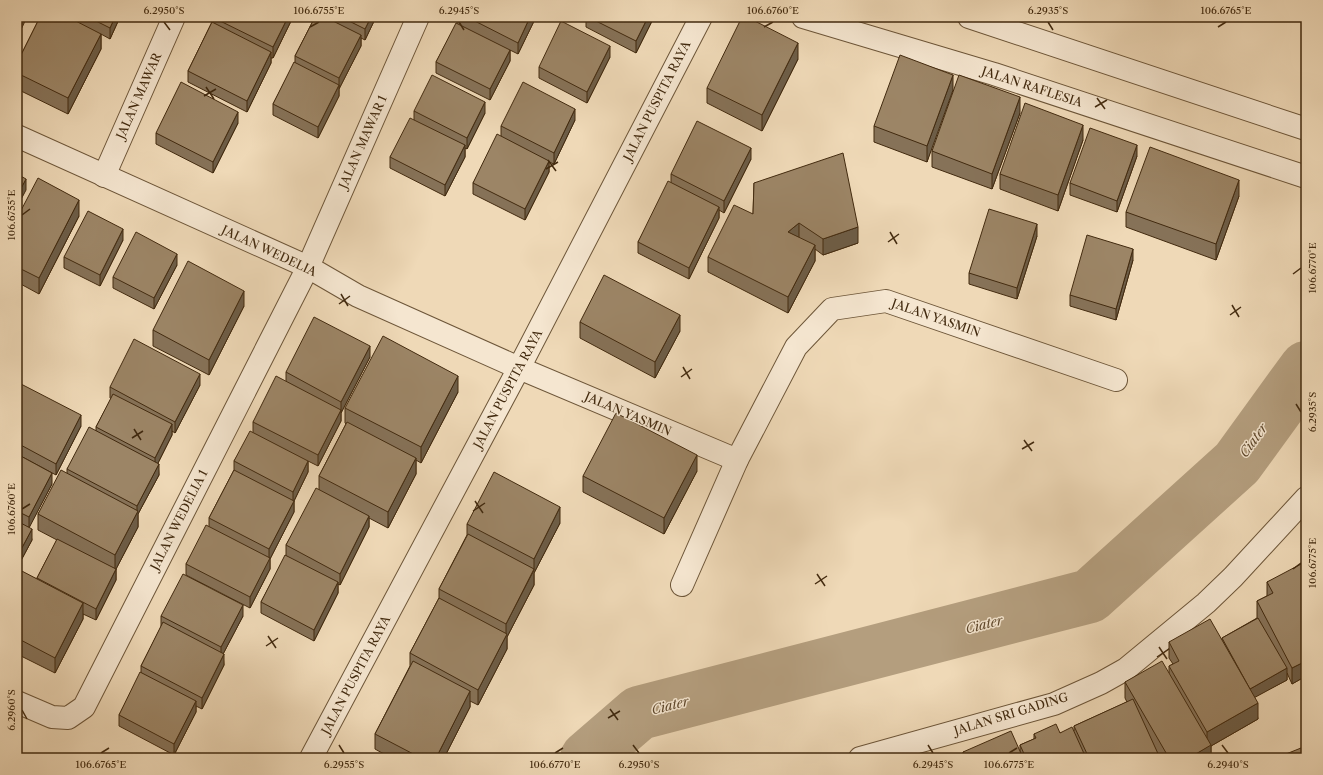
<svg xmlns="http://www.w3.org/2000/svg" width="1323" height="775" font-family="'Libre Caslon Text',serif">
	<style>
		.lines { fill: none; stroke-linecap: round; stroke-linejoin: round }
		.river { stroke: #b49e7e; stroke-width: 54 }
		.minor-casing { stroke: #6d5639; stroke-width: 24 }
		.minor { stroke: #f5e6d0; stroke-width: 22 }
		.wall { fill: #867258; stroke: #422a0f }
		.shaded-wall { fill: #6d5d47; stroke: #422a0f }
		.building { fill: #9c8566; stroke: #422a0f }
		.ticks { fill: none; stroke: #422a0f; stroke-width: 1.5 }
		.labels { text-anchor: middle; stroke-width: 3; stroke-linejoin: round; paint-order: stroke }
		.street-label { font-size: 12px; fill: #422a0f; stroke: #f5e6d0 }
		.water-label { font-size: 13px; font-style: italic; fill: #5e472b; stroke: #f5e6d0 }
		.neatline { fill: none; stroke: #422a0f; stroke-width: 1.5 }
		.ticks-label { font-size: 10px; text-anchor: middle; fill: #422a0f }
	</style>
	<rect width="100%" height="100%" fill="#efd9b7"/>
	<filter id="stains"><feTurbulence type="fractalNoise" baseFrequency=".005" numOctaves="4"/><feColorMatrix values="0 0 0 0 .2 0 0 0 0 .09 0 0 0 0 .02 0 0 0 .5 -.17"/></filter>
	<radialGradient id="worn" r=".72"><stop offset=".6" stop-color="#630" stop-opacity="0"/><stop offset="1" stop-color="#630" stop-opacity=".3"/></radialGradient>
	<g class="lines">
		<!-- river -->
		<path class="river" d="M587,758L639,713L1090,596L1237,463L1306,368"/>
		<defs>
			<g id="minor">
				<path d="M803,17L994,74L1306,177"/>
				<path d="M969,17L1306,129"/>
				<path d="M17,136L308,267L358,296L519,368L737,460"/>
				<path d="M104,176L174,17"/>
				<path d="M682,585L737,460L796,347L832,309L886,301L1116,380"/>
				<path d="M17,702L52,717L68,718L84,707L308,267L418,17"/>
				<path d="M311,758L519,368L701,17"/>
				<path d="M860,758L1054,704L1101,683L1126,669L1206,603L1233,577L1306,498"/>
			</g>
		</defs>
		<!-- minor casing -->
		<use href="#minor" class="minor-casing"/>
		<!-- minor -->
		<use href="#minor" class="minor"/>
	</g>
	<!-- wall -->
	<g class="wall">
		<path d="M40,17H120L110,39L101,34V49L68,114L17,89V63Z"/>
		<path d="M212,17H293L273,58H271V63L247,112L188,82V71L212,22Z"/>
		<path d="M315,17H376L365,40L361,38V46L339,89V96L318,138L273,115V104L295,62V56Z"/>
		<path d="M457,17H536L518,54L510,50V61L490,100L436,73V62L457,23Z"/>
		<path d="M586,17H654L636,53L586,27Z"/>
		<path d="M610,57L587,103L539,78V67Z"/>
		<path d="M798,59L762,131L707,103V88Z"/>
		<path d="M953,75L927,162L874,142V126Z"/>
		<path d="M414,111L485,113L467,149L465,148V157L445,196L390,168V157L414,120Z"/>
		<path d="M1020,113L992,189L932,167V151Z"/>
		<path d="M575,120L554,164L549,162V172L525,220L473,194V183L501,136V126Z"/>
		<path d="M238,123L213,173L156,144V133Z"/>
		<path d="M1083,140L1058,211L1000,189V174Z"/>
		<path d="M1137,156L1117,212L1070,195V183Z"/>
		<path d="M751,159L724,213L719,210V218L689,279L638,253V242L671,183V174Z"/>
		<path d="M754,183L858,243L823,255L815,249V261L788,313L708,272V257L753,214Z"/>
		<path d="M1239,196L1216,260L1126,227V212Z"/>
		<path d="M79,216L39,294L17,282V218Z"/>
		<path d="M1037,236L1017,299L969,284V273Z"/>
		<path d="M123,240L100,286L64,268V257Z"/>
		<path d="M1133,260L1116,320L1070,306V295Z"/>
		<path d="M177,265L154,309L113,288V277Z"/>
		<path d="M244,306L209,375L153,346V330Z"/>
		<path d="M580,322L680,331L655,378L580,338Z"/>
		<path d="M370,357L341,413V421L318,466L308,461V472L294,501V512L270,559V569L250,608L186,575V564L209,526V518L234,470V461L253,432V422L286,381V372Z"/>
		<path d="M200,385L175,433L172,431V435L158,463L159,475L138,514V527L116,569V580L96,620L83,614V619L55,673L17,654V571L37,579V578L57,540L38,530V514L67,473V469L96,431V427L111,399L110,398V387Z"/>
		<path d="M17,392L81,426L56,475L17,454Z"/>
		<path d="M458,392L421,463L416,460V474L388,528L369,518V527L340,585L338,584V593L314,641L261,613V602L286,555V545L319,490V476L346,424L345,423V408Z"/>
		<path d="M17,454L52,484L29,527L32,540L17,568Z"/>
		<path d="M697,471L664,534L583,492V476Z"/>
		<path d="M560,523L534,573V585L507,637V649L478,705L470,701V707L444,758H391L375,749V734L410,666V653L439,598V589L467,535V524Z"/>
		<path d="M1306,568V676L1292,684L1287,673V680L1254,697L1258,719L1211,746V758H963V752H1020V745L1034,739V734L1060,733L1074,731V726L1127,702L1125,698V682L1169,673V666L1173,664L1169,658V642L1222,640V638L1257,618V601L1267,596V582Z"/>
		<path d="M161,616H243L223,654L224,665L202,709L196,706V712L174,755L119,726V715L141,673V666L161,627Z"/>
		<path d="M1306,704V725L1304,720V705Z"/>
	</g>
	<!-- shaded-wall -->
	<g class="shaded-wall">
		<path d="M22,17H27L17,38V27Z"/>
		<path d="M115,17H120L110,39V28Z"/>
		<path d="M288,17H293L273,58V47Z"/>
		<path d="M371,17H376L365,40V29Z"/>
		<path d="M530,17H536L518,54V43Z"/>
		<path d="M648,17H654L636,53V41Z"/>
		<path d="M101,34V49L68,114V98Z"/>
		<path d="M361,35V46L339,89V78Z"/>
		<path d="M798,43V59L762,131V115Z"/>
		<path d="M610,46V57L587,103V92Z"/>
		<path d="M510,50V61L490,100V89Z"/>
		<path d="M271,52V63L247,112V101Z"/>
		<path d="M953,75V90L927,162V146Z"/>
		<path d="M339,85V96L318,138V127Z"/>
		<path d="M1020,97V113L992,189V174Z"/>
		<path d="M485,102V113L467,149V138Z"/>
		<path d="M575,109V120L554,164V153Z"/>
		<path d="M238,112V123L213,173V162Z"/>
		<path d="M1083,125V140L1058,211V195Z"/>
		<path d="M465,145V157L445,196V185Z"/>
		<path d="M1137,145V156L1117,212V201Z"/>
		<path d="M751,148V159L724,213V201Z"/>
		<path d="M549,161V172L525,220V209Z"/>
		<path d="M26,179V190L17,207V196Z"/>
		<path d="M1239,180V196L1216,260V244Z"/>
		<path d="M79,200V216L39,294V278Z"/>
		<path d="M719,207V218L689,279V268Z"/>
		<path d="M799,223V238L788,232Z"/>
		<path d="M1037,224V236L1017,299V288Z"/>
		<path d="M858,227V243L823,255V239Z"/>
		<path d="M123,229V240L100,286V275Z"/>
		<path d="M815,245V261L788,313V297Z"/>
		<path d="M1133,249V260L1116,320V309Z"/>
		<path d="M177,254V265L154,309V298Z"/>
		<path d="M244,291V306L209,375V360Z"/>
		<path d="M680,315V331L655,378V362Z"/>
		<path d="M370,346V357L341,413V402Z"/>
		<path d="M200,374V385L175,433V422Z"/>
		<path d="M458,376V392L421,463V447Z"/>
		<path d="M341,410V421L318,466V455Z"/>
		<path d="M81,415V426L56,475V464Z"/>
		<path d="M172,424V435L155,469V458Z"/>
		<path d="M697,455V471L664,534V518Z"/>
		<path d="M416,458V474L388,528V512Z"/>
		<path d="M308,461V472L293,503V492Z"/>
		<path d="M159,464V475L138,514V527L115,571V555L137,513V506Z"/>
		<path d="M52,473V484L29,528V517Z"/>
		<path d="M294,501V512L270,559V569L250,608V597L269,559V549Z"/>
		<path d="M560,507V523L534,573V585L507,637V649L478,705V690L506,636V624L534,570V559Z"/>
		<path d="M369,516V527L340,585V574Z"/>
		<path d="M32,529V540L17,568V557Z"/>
		<path d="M116,569V580L96,620V609Z"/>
		<path d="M338,582V593L314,641V630Z"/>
		<path d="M83,603V619L55,673V658Z"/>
		<path d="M243,605V616L221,658V647Z"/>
		<path d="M224,654V665L202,709V698Z"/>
		<path d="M1306,661V676L1292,684V668Z"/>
		<path d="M1287,668V680L1250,700V689Z"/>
		<path d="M470,691V707L444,758H436Z"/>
		<path d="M196,701V712L174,755V744Z"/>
		<path d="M1258,703V719L1211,746V758H1189L1207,747V732Z"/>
	</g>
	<!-- building -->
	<g class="building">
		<path d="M17,17H22L17,27Z"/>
		<path d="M40,17H68L101,34L68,98L17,73V63Z"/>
		<path d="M88,17H115L110,28Z"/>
		<path d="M212,17H288L273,47Z"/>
		<path d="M315,17H325L361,35L339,78L295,56Z"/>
		<path d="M341,17H371L365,29Z"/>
		<path d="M467,17H530L518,43Z"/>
		<path d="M588,17H648L636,41Z"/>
		<path d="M742,17H747L798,43L762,115L707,88Z"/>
		<path d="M561,21L610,46L587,92L539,67Z"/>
		<path d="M212,22L271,52L247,101L188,71Z"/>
		<path d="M456,23L510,50L490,89L436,62Z"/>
		<path d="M900,55L953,75L927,146L874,126Z"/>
		<path d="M294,62L339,85L318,127L273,104Z"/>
		<path d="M432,75L485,102L467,138L414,111Z"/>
		<path d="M959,75L1020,97L992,174L932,151Z"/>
		<path d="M181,82L238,112L213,162L156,133Z"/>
		<path d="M523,82L575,109L554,153L501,126Z"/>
		<path d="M1025,103L1083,125L1058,195L1000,174Z"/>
		<path d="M410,118L465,145L445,185L390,157Z"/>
		<path d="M697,121L751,148L724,201L671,174Z"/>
		<path d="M1090,128L1137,145L1117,201L1070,183Z"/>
		<path d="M497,134L549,161L525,209L473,183Z"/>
		<path d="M1150,147L1239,180L1216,244L1126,212Z"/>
		<path d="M843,153L858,227L823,239L799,223L788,232L815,245L788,297L708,257L734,205L753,214L754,183Z"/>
		<path d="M17,174L26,179L17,196Z"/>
		<path d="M38,178L79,200L39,278L17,267V218Z"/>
		<path d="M668,181L719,207L689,268L638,242Z"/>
		<path d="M989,209L1037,224L1017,288L969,273Z"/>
		<path d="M88,211L123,229L100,275L64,257Z"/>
		<path d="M136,232L177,254L154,298L113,277Z"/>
		<path d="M1087,235L1133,249L1116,309L1070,295Z"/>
		<path d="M188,261L244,291L209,360L153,330Z"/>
		<path d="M604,275L680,315L655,362L580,322Z"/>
		<path d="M314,317L370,346L341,402L286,372Z"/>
		<path d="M383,336L458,376L421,447L345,408Z"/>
		<path d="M134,339L200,374L175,422L110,387Z"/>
		<path d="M276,376L341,410L318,455L253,422Z"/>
		<path d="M21,384L81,415L56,464L17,443V392Z"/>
		<path d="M113,394L172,424L155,458L96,427Z"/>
		<path d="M616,413L697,455L664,518L583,476Z"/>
		<path d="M347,422L416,458L388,512L319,476Z"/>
		<path d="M89,427L159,464L137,506L67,469Z"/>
		<path d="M250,431L308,461L293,492L234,461Z"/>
		<path d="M17,454L52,473L29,517L17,511Z"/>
		<path d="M61,470L138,511L115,555L38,514Z"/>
		<path d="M234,470L294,501L269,549L209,518Z"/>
		<path d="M494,472L560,507L534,559L467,524Z"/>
		<path d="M316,488L369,516L340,574L286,545Z"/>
		<path d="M17,521L32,529L17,557Z"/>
		<path d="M206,525L270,558L250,597L186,564Z"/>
		<path d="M468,534L534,569L506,624L439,589Z"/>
		<path d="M57,539L116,569L96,609L37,578Z"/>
		<path d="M285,555L338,582L314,630L261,602Z"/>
		<path d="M1303,563L1306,568V661L1292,668L1257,601L1273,593L1267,582Z"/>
		<path d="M18,569L83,603L55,658L17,638V571Z"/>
		<path d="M183,574L243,605L221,647L161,616Z"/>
		<path d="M439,598L507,634L478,690L410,653Z"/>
		<path d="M1258,618L1287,668L1250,689L1222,638Z"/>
		<path d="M1210,619L1258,703L1207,732L1169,666L1179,661L1169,642Z"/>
		<path d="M163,622L224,654L202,698L141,666Z"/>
		<path d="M413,661L470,691L436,758H421L375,734Z"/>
		<path d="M1162,661L1211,745L1189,758H1169L1125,682Z"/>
		<path d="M140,672L196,701L174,744L119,715Z"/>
		<path d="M1133,699L1160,758H1089L1074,726Z"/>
		<path d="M1306,704V710L1304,705Z"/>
		<path d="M1056,724L1060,733L1072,727L1086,758H1026L1020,745L1036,738L1034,734Z"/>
		<path d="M1011,731L1023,758H966L963,752Z"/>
		<path d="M1306,746V758H1276Z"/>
	</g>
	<!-- ticks -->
	<path class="ticks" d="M164,22L170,30M459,22L464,30M1048,22L1053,30M310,27L319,22M764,27L773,22M1218,27L1226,22M206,87L214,99M204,96L216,89M1097,98L1105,109M1095,107L1107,100M548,160L556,171M546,169L558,162M22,215L30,209M890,232L897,244M888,242L899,234M1293,274L1301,268M341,294L348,306M339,304L350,296M1232,305L1239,317M1230,315L1241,307M683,367L690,379M681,377L692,369M1296,404L1301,412M134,429L141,440M132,438L143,431M1024,440L1032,451M1022,449L1034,442M475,501L483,513M22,509L30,504M473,511L485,503M1293,569L1301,563M817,574L825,586M815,584L827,576M268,636L276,648M266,646L278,638M1159,647L1167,659M1157,657L1169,649M610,709L618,720M22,710L27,719M608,718L620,711M339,745L344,753M633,745L639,753M928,745L933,753M1222,745L1228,753M101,753L109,748M555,753L563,748M1009,753L1017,748"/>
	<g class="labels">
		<!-- street labels -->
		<g class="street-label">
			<text transform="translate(1032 87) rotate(18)" y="4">JALAN RAFLESIA</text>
			<text transform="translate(139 96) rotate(-66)" y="4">JALAN MAWAR</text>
			<text transform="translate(657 101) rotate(-63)" y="4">JALAN PUSPITA RAYA</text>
			<text transform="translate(363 142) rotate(-66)" y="4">JALAN MAWAR 1</text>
			<text transform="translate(269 251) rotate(25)" y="4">JALAN WEDELIA</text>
			<text transform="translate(936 318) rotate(19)" y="4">JALAN YASMIN</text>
			<text transform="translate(508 389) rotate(-62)" y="4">JALAN PUSPITA RAYA</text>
			<text transform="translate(628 414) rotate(23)" y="4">JALAN YASMIN</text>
			<text transform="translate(179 520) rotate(-63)" y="4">JALAN WEDELIA 1</text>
			<text transform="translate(356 675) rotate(-62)" y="4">JALAN PUSPITA RAYA</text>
			<text transform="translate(1011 714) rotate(-17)" y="4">JALAN SRI GADING</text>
		</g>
		<!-- water labels -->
		<g class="water-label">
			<text transform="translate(1253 440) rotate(-54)" y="5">Ciater</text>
			<text transform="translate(984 624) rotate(-14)" y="5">Ciater</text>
			<text transform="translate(670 705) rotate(-14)" y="5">Ciater</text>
		</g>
	</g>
	<!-- margin -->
	<rect width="1323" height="775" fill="none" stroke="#efd9b7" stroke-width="44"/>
	<rect x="22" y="22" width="1279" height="731" class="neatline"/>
	<g class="ticks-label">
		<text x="164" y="14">6.2950°S</text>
		<text x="319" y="14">106.6755°E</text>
		<text x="459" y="14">6.2945°S</text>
		<text x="773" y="14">106.6760°E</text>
		<text x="1048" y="14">6.2935°S</text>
		<text x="1226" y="14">106.6765°E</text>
		<text transform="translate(11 215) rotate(-90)" y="4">106.6755°E</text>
		<text transform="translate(1312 268) rotate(-90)" y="4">106.6770°E</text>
		<text transform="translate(1312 412) rotate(-90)" y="4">6.2935°S</text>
		<text transform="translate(11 509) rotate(-90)" y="4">106.6760°E</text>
		<text transform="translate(1312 563) rotate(-90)" y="4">106.6775°E</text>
		<text transform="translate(11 710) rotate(-90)" y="4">6.2960°S</text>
		<text x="101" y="768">106.6765°E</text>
		<text x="344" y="768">6.2955°S</text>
		<text x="555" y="768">106.6770°E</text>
		<text x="639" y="768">6.2950°S</text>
		<text x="933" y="768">6.2945°S</text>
		<text x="1009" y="768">106.6775°E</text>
		<text x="1228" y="768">6.2940°S</text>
	</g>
	<rect width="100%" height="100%" filter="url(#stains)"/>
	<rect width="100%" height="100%" fill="url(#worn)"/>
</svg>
